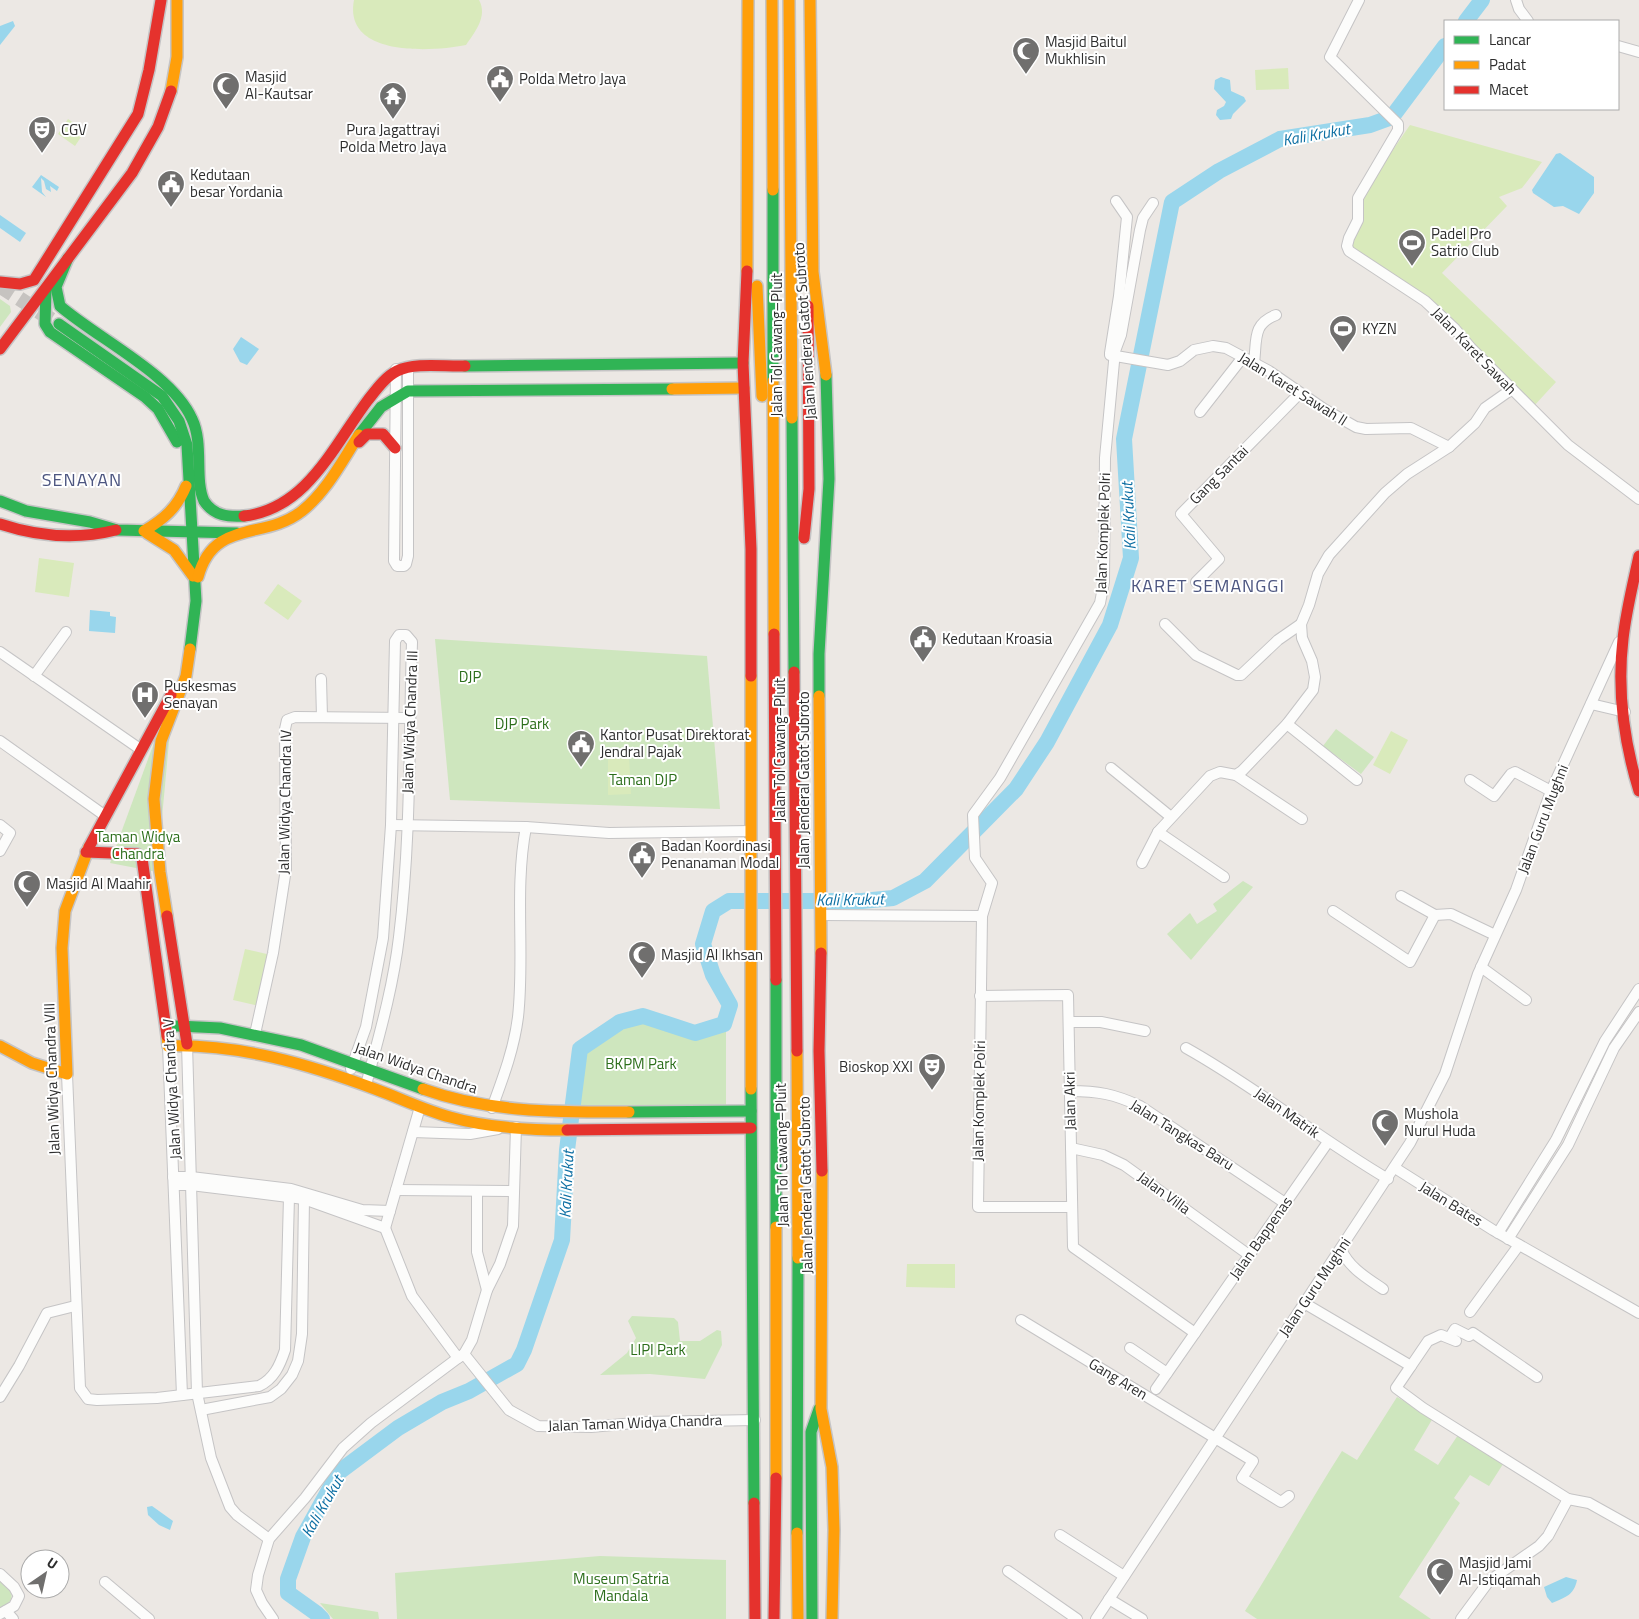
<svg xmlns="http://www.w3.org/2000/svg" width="1639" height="1619" font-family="'Titillium Web',sans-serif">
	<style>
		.green { fill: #cee6be }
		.pitch { fill: #d9eabb }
		.water { fill: #99d6ec }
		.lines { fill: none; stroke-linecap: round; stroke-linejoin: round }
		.river { stroke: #99d6ec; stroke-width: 16 }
		.secondary-tunnel { stroke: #c6c3c0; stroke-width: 15; stroke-dasharray: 15 8; stroke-linecap: butt }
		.street-casing { stroke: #c5c4c5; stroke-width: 12 }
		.fast-casing { stroke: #c5c4c5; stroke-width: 14 }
		.slow-casing { stroke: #c5c4c5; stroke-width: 14 }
		.jam-casing { stroke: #c5c4c5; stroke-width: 14 }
		.street { stroke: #fcfcfb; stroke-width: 10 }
		.fast { stroke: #30b455; stroke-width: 11 }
		.slow { stroke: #ff9f0a; stroke-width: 11 }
		.jam { stroke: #e5322d; stroke-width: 11 }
		.labels { text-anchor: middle; stroke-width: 4; stroke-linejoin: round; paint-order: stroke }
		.poi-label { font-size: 15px; fill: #2e2e2e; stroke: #fff; text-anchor: start }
		.street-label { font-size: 15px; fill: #2e2e2e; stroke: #fff }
		.park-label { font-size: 15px; fill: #2c6e1b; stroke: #fff }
		.water-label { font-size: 16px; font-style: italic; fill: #0d6fa3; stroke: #fff }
		.quarter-label { font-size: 18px; letter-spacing: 1px; fill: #4d5680; stroke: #fff }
	</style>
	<rect width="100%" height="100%" fill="#ece8e4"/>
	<!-- green -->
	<g class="green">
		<path d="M0,299L10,306L11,312L0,327Z"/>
		<path d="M435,639L707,656L720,809L450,800Z"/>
		<path d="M174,688L157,872L110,863Z"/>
		<path d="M1336,729L1374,757L1361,774L1323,746Z"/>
		<path d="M1243,881L1253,887L1191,960L1167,934L1190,913L1197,924L1217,911L1213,904Z"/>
		<path d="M643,1021L695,1039L726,1029V1105L578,1106L584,1051L622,1026Z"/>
		<path d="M632,1316L674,1318L678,1322L680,1341H700L717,1330L721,1331L722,1345L705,1379L650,1374L600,1375L627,1353L636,1338L628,1321Z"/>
		<path d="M1397,1397L1433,1418L1414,1450L1438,1465L1460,1432L1505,1461L1489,1486L1470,1475L1454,1498L1460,1503L1399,1597L1431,1619H1257L1245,1611C1279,1558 1308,1504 1342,1451L1357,1460Z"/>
		<path d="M600,1556L726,1560V1619H397L395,1573Z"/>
		<path d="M0,1580C14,1592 17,1599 0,1610Z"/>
		<path d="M320,1603L378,1612L379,1619H333Z"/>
	</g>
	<!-- pitch -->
	<g class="pitch">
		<path d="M354,0H479C488,16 475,32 466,45C431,52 343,57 354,0Z"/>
		<path d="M1288,68L1289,89L1256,90L1255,70Z"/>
		<path d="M68,119L85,131L75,146L58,134Z"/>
		<path d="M1410,125L1542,162L1522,188L1499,197L1507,206L1442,273L1556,382L1533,407L1466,337L1451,318L1426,297L1350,250C1352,233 1370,217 1361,201L1372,180Z"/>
		<path d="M39,558L74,563L69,597L35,592Z"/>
		<path d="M278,584L302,601L288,620L264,603Z"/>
		<path d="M1391,731L1408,740L1390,774L1373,765Z"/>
		<path d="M608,756H629L631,794L608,795Z"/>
		<path d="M245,949L271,955L259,1006L233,1000Z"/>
		<path d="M907,1264H955V1288L906,1287Z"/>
	</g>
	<!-- water -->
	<g class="water">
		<path d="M13,21L15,26L0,45V26Z"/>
		<path d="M1221,77L1230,80L1231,91L1244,97L1246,101L1233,114L1231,119L1220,120L1216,115L1217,110L1224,106L1226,102L1214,89L1215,80Z"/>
		<path d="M1560,153L1594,177V193L1579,214L1563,206L1554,207L1533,193L1532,190L1556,154Z"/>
		<path d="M41,175L59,187L57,191L50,186L51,192L46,189L44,181L41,178L42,192L46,197L32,187Z"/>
		<path d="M0,215L26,233L20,242L0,228Z"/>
		<path d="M241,337L259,349L247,365L240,362L233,349Z"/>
		<path d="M90,610L110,612V616L116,617L115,633L89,631Z"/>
		<path d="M152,1506L173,1521L170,1530L159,1525L148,1515L147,1507Z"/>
		<path d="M1566,1577L1577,1580C1574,1595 1566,1597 1552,1603L1547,1597L1544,1587Z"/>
	</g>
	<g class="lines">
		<!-- river -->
		<g class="river">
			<path d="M1466,21L1482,0"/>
			<path d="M322,1619L316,1613L288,1593V1579L303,1537L339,1472L398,1428L442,1402L469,1391L517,1364L524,1350L562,1240L567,1150L580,1049L620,1022L643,1016L695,1033L724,1024L730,1005L713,975L703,944L713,911L729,901H862L893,898L925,881L1016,789L1047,742L1110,625L1131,558L1124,439L1172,202L1219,171L1280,139L1370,125L1392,117L1445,46"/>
		</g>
		<!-- secondary-tunnel -->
		<path class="secondary-tunnel" d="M0,286L55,322"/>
		<defs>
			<g id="street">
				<path d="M1359,0L1330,57L1398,124V130L1358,198V220L1349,238L1347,246L1349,251L1425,301L1455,329L1471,348L1568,445L1639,499"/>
				<path d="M1516,0L1519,9L1528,21"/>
				<path d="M1618,46L1639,52"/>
				<path d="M1110,353L1119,296L1127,217L1116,201"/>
				<path d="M1110,355L1168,365L1180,361L1194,350L1213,346L1226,348L1269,371L1324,409L1356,427L1366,429L1411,428L1449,447"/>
				<path d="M1254,363C1257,340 1252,324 1276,315"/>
				<path d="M396,369L394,561L397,566H404L406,564L408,556V367"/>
				<path d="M1200,412L1243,357"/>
				<path d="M1196,582L1219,559L1181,514L1300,393"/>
				<path d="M1165,624L1196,655L1237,675H1241L1278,640L1301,624"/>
				<path d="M0,652L140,749"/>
				<path d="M34,676L66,632"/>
				<path d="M321,679L322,717"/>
				<path d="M1591,704L1625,712"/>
				<path d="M1287,724L1357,780"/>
				<path d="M0,741L104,815"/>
				<path d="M1111,768L1171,817"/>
				<path d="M1236,775L1302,819"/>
				<path d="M1470,780L1494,796L1511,774L1515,772L1551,791"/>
				<path d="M0,825L10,833L0,851"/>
				<path d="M391,825L526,827L609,833L751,831"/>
				<path d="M1142,863L1158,832"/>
				<path d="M1224,877L1158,832L1210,776L1220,772L1236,775L1242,771L1287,724L1313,690L1315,677L1312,661L1302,638L1301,624L1309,605L1318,574L1329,555L1385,493L1407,474L1449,447L1475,423L1485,408L1512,389"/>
				<path d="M1401,896L1435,915L1451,914L1495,935"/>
				<path d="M1333,911L1410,962L1435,915"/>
				<path d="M821,915L982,916"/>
				<path d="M1481,967L1526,1000"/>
				<path d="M980,996L1068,995L1073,1247L1195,1333"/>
				<path d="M1069,1022H1101L1145,1031"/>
				<path d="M255,1034L273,953L286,869L285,729L287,720L295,717L410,718"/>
				<path d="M187,1044L197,1393L211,1458L230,1507L237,1515L269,1539"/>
				<path d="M168,1046L182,1395"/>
				<path d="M1186,1048C1256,1087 1318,1138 1388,1179"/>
				<path d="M351,1069L366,1027L383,938L391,825L395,641L399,635H406L412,642C409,740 411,840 399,937C393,988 379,1036 366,1085"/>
				<path d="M67,1074L80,1388L88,1399L97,1400L157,1398L259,1386C274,1379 280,1365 285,1350L289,1197"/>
				<path d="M1070,1091C1098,1091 1114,1094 1140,1106L1285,1203"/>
				<path d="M492,1108C503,1078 514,1049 518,1017C525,954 514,890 526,827"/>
				<path d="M413,1132L470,1134L498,1129"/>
				<path d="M1071,1148L1103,1155L1124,1165L1249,1255"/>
				<path d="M1395,1168L1493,1230L1639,1313"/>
				<path d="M173,1177H191L291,1189L362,1210L390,1211"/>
				<path d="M174,1185H191L304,1199L385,1228"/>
				<path d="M396,1190L513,1191"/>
				<path d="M477,1191V1252L487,1290"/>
				<path d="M1072,1207H978L982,916L992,883L975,858L973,815L1000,778L1100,603L1104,582L1105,458L1115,351L1121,335L1140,230L1143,218L1153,203"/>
				<path d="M385,1228L412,1296L458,1358L464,1354L509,1410L538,1426L591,1427L645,1422L755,1420"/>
				<path d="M385,1228L420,1107"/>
				<path d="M1498,1233L1556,1140L1605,1041L1639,989"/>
				<path d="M1508,1239L1568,1145L1614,1048L1639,1012"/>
				<path d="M1341,1249C1349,1268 1367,1278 1383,1289"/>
				<path d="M1304,1303L1411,1366L1396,1388L1423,1408L1568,1499L1589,1503L1639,1531"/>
				<path d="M1470,1312L1519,1245"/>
				<path d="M1021,1320L1253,1461L1242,1478L1281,1502L1289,1496"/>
				<path d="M1450,1337L1455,1329L1469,1336L1473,1333L1537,1377"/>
				<path d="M1130,1348L1167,1373"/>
				<path d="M464,1354L472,1340L487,1290L500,1264L513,1226L516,1127"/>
				<path d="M1411,1366L1428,1341L1441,1335L1456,1341"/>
				<path d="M1156,1389L1328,1142"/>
				<path d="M0,1397L19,1366L47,1313L75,1306"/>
				<path d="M201,1410L270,1397L281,1389L292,1375L298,1361L302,1334L304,1199"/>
				<path d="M1060,1535L1124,1576"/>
				<path d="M1008,1571L1077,1619"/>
				<path d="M0,1574L14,1587L19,1596L14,1606L0,1614"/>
				<path d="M105,1582L149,1619"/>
				<path d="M1109,1599L1142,1619"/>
				<path d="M6,1611L13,1619"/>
				<path d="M273,1619L262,1603L256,1590L258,1575L269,1539L305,1498L343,1448L371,1423L458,1358"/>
				<path d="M1096,1619L1410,1143L1445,1074L1478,974L1516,890L1551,791L1619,642"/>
				<path d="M1461,1619L1489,1581L1539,1546L1548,1536L1568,1499"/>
			</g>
			<g id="fast">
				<path d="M773,190V381"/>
				<path d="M68,258L56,287L60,306C98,339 172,374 192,419C204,444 194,479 204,501C214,516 228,517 244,516"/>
				<path d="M46,289L45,324L50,332L145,397L158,409L177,442"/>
				<path d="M59,324L162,396L179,421L187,445L196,601L190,649"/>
				<path d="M465,366L743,363"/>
				<path d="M792,418L794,672"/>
				<path d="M359,435L381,407L408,391L672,389"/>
				<path d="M0,501L26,511L90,522L117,530L237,533"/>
				<path d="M819,696V654L829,479L826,375"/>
				<path d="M776,980V1227"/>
				<path d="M177,1026L220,1028L301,1045L423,1089"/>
				<path d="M751,1089L754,1503"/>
				<path d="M629,1112L751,1111"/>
				<path d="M797,1533L798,1258"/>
				<path d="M812,1619L811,1432L819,1409"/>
			</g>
			<g id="slow">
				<path d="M772,0L773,190"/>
				<path d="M789,0L792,418"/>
				<path d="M810,0L813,272L826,375"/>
				<path d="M171,91L177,57V0"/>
				<path d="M747,271L748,0"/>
				<path d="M757,286L762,396"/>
				<path d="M773,381L774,634"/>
				<path d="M672,389L744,388"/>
				<path d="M144,531C164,519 177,508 186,486"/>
				<path d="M147,533L174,550L193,576"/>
				<path d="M198,577C214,518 264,541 302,511C327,491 342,461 359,435"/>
				<path d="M751,676V1089"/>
				<path d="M819,696L821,953"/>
				<path d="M167,916L160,872L154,799L161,741L186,676L190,649"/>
				<path d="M167,1036L168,1046C240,1044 308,1064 375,1089C400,1098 424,1110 450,1117C488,1128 528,1130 567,1130"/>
				<path d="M0,1046L32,1063L67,1074L62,948L65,911L89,847"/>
				<path d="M797,1051L798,1258"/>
				<path d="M423,1089C490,1113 558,1112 629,1112"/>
				<path d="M822,1171L821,1409L832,1467L834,1530L832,1619"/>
				<path d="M776,1478V1227"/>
				<path d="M797,1533L798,1619"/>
			</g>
			<g id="jam">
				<path d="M747,271L743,363L751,549V676"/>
				<path d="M0,282L20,284L34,280L138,114L149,70L161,0"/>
				<path d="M0,349L132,173L158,127L171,91"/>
				<path d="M359,442L367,434H383L395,448"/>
				<path d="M244,516C307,509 334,445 368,400C376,390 385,377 397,371C416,362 445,367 465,366"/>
				<path d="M0,524C39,537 76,540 116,530"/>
				<path d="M804,538L809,489L808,306"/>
				<path d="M1639,556C1633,584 1626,611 1623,639C1617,690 1624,742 1639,791"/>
				<path d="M774,634L776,980"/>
				<path d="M794,672L797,1051"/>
				<path d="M89,847L171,695"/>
				<path d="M86,852L137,854L142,858L167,1036"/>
				<path d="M167,916L187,1044"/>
				<path d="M821,953L819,1051L822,1171"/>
				<path d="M567,1130L751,1128"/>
				<path d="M754,1503L755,1619"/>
				<path d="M774,1619L776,1478"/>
			</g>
		</defs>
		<!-- street casing -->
		<use href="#street" class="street-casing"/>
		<!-- fast casing -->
		<use href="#fast" class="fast-casing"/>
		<!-- slow casing -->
		<use href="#slow" class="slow-casing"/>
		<!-- jam casing -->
		<use href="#jam" class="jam-casing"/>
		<!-- street -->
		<use href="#street" class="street"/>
		<!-- fast -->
		<use href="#fast" class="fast"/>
		<!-- slow -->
		<use href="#slow" class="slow"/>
		<!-- jam -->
		<use href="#jam" class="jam"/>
	</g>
	<!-- icons -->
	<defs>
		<symbol id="mosque-pin" viewBox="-11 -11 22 30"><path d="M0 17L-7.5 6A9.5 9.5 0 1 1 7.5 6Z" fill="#706f6e" stroke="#fff"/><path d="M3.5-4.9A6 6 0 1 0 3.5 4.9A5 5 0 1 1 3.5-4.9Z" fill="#fff"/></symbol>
		<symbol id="civic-pin" viewBox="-11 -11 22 30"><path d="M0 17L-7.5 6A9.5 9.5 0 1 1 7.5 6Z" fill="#706f6e" stroke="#fff"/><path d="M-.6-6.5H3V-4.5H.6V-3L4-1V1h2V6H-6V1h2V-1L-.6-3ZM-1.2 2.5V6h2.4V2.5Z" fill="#fff"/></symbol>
		<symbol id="temple-pin" viewBox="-11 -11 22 30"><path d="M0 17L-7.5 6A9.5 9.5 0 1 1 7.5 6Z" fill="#706f6e" stroke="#fff"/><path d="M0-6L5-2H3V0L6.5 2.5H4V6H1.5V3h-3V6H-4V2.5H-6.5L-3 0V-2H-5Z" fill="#fff"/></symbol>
		<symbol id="theatre-pin" viewBox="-11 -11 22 30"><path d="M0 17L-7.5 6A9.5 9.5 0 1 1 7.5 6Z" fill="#706f6e" stroke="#fff"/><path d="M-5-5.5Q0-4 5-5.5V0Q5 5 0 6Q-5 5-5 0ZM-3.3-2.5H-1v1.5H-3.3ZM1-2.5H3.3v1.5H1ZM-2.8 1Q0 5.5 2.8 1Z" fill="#fff"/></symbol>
		<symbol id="stadium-pin" viewBox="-11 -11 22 30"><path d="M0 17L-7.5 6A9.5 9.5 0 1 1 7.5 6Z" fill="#706f6e" stroke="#fff"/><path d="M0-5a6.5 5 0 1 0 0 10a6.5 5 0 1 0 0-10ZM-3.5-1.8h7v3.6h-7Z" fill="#fff"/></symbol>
		<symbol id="hospital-pin" viewBox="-11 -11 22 30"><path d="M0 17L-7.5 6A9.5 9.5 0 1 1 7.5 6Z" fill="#706f6e" stroke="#fff"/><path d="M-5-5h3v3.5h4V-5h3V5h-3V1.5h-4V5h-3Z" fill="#fff"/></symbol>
	</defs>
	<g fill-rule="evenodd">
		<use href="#mosque-pin" x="1010" y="35" width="32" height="43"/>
		<use href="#civic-pin" x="484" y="63" width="32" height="43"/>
		<use href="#mosque-pin" x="210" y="70" width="32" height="43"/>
		<use href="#temple-pin" x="377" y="80" width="32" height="43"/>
		<use href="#theatre-pin" x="26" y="114" width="32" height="43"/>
		<use href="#civic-pin" x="155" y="168" width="32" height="43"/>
		<use href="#stadium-pin" x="1396" y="227" width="32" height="43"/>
		<use href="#stadium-pin" x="1327" y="313" width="32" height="43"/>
		<use href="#civic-pin" x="907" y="623" width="32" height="43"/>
		<use href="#hospital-pin" x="129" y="679" width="32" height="43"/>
		<use href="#civic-pin" x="565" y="728" width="32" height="43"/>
		<use href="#civic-pin" x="626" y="839" width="32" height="43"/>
		<use href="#mosque-pin" x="11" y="868" width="32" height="43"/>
		<use href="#mosque-pin" x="626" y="939" width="32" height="43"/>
		<use href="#theatre-pin" x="916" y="1051" width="32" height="43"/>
		<use href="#mosque-pin" x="1369" y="1107" width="32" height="43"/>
		<use href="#mosque-pin" x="1424" y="1556" width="32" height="43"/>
	</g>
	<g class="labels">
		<!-- poi labels -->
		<g class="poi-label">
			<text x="1045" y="47">Masjid Baitul<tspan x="1045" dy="17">Mukhlisin</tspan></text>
			<text x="245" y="82">Masjid<tspan x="245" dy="17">Al-Kautsar</tspan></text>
			<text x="519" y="84">Polda Metro Jaya</text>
			<text x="61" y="135">CGV</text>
			<text x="393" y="135" text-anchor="middle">Pura Jagattrayi<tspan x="393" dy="17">Polda Metro Jaya</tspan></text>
			<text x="190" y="180">Kedutaan<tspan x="190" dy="17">besar Yordania</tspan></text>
			<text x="1431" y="239">Padel Pro<tspan x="1431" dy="17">Satrio Club</tspan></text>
			<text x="1362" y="334">KYZN</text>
			<text x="942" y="644">Kedutaan Kroasia</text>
			<text x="164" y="691">Puskesmas<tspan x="164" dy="17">Senayan</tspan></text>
			<text x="600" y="740">Kantor Pusat Direktorat<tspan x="600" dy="17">Jendral Pajak</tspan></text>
			<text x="661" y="851">Badan Koordinasi<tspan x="661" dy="17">Penanaman Modal</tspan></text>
			<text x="46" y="889">Masjid Al Maahir</text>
			<text x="661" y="960">Masjid Al Ikhsan</text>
			<text x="913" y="1072" text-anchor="end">Bioskop XXI</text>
			<text x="1404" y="1119">Mushola<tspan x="1404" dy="17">Nurul Huda</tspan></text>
			<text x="1459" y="1568">Masjid Jami<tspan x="1459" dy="17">Al-Istiqamah</tspan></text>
		</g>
		<!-- street labels -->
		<g class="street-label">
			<text transform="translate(805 331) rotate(-94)" y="5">Jalan Jenderal Gatot Subroto</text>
			<text transform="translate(777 345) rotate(-90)" y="5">Jalan Tol Cawang–Pluit</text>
			<text transform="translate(1474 351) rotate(46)" y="5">Jalan Karet Sawah</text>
			<text transform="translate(1293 389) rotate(32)" y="5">Jalan Karet Sawah II</text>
			<text transform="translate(1219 475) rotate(-45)" y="5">Gang Santai</text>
			<text transform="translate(1103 533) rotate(-88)" y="5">Jalan Komplek Polri</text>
			<text transform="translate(410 722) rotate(-88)" y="5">Jalan Widya Chandra III</text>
			<text transform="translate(780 750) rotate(-90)" y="5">Jalan Tol Cawang–Pluit</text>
			<text transform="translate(804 780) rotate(-90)" y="5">Jalan Jenderal Gatot Subroto</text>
			<text transform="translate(285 802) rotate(-89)" y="5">Jalan Widya Chandra IV</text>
			<text transform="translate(1543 819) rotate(-69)" y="5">Jalan Guru Mughni</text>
			<text transform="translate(416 1068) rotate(19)" y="5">Jalan Widya Chandra</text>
			<text transform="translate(52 1079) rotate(-92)" y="5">Jalan Widya Chandra VIII</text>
			<text transform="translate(172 1089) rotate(-93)" y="5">Jalan Widya Chandra V</text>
			<text transform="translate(979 1101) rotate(-89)" y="5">Jalan Komplek Polri</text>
			<text transform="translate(1070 1101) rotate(-91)" y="5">Jalan Akri</text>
			<text transform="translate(1287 1113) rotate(35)" y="5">Jalan Matrik</text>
			<text transform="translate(1182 1135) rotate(32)" y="5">Jalan Tangkas Baru</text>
			<text transform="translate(782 1155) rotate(-91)" y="5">Jalan Tol Cawang–Pluit</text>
			<text transform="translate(806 1185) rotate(-91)" y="5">Jalan Jenderal Gatot Subroto</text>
			<text transform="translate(1164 1193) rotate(36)" y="5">Jalan Villa</text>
			<text transform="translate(1451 1204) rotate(32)" y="5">Jalan Bates</text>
			<text transform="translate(1261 1238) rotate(-55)" y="5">Jalan Bappenas</text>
			<text transform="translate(1315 1287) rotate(-56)" y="5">Jalan Guru Mughni</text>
			<text transform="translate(1118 1379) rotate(31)" y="5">Gang Aren</text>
			<text transform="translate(635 1423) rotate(-2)" y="5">Jalan Taman Widya Chandra</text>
		</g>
		<!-- park labels -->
		<g class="park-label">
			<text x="470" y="682">DJP</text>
			<text x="522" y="729">DJP Park</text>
			<text x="643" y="785">Taman DJP</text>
			<text x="138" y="842">Taman Widya<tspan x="138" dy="17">Chandra</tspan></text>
			<text x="641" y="1069">BKPM Park</text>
			<text x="658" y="1355">LIPI Park</text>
			<text x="621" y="1584">Museum Satria<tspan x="621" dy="17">Mandala</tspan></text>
		</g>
		<!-- water labels -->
		<g class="water-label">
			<text transform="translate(1316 134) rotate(-10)" y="6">Kali Krukut</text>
			<text transform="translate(1128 516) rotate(-93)" y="6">Kali Krukut</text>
			<text transform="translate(850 899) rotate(-1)" y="6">Kali Krukut</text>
			<text transform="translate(566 1184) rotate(-87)" y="6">Kali Krukut</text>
			<text transform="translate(322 1506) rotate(-60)" y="6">Kali Krukut</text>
		</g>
		<!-- quarter labels -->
		<g class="quarter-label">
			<text x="82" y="486">SENAYAN</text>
			<text x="1208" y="592">KARET SEMANGGI</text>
		</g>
	</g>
	<!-- legend -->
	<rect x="1444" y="20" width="175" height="90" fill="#ffffff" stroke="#ababab"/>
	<rect x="1454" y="36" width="25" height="8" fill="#30b455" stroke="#ababab"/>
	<text x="1489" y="45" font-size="15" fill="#2e2e2e">Lancar</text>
	<rect x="1454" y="61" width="25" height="8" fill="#ff9f0a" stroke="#ababab"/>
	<text x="1489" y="70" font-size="15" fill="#2e2e2e">Padat</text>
	<rect x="1454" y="86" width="25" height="8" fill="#e5322d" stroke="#ababab"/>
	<text x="1489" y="95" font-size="15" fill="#2e2e2e">Macet</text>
	<!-- north arrow -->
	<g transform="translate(45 1574) rotate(34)"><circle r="24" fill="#ffffff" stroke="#ababab"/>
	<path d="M0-4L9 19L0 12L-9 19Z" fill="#706f6e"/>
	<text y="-8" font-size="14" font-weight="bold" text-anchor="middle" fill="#2e2e2e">U</text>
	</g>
</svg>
